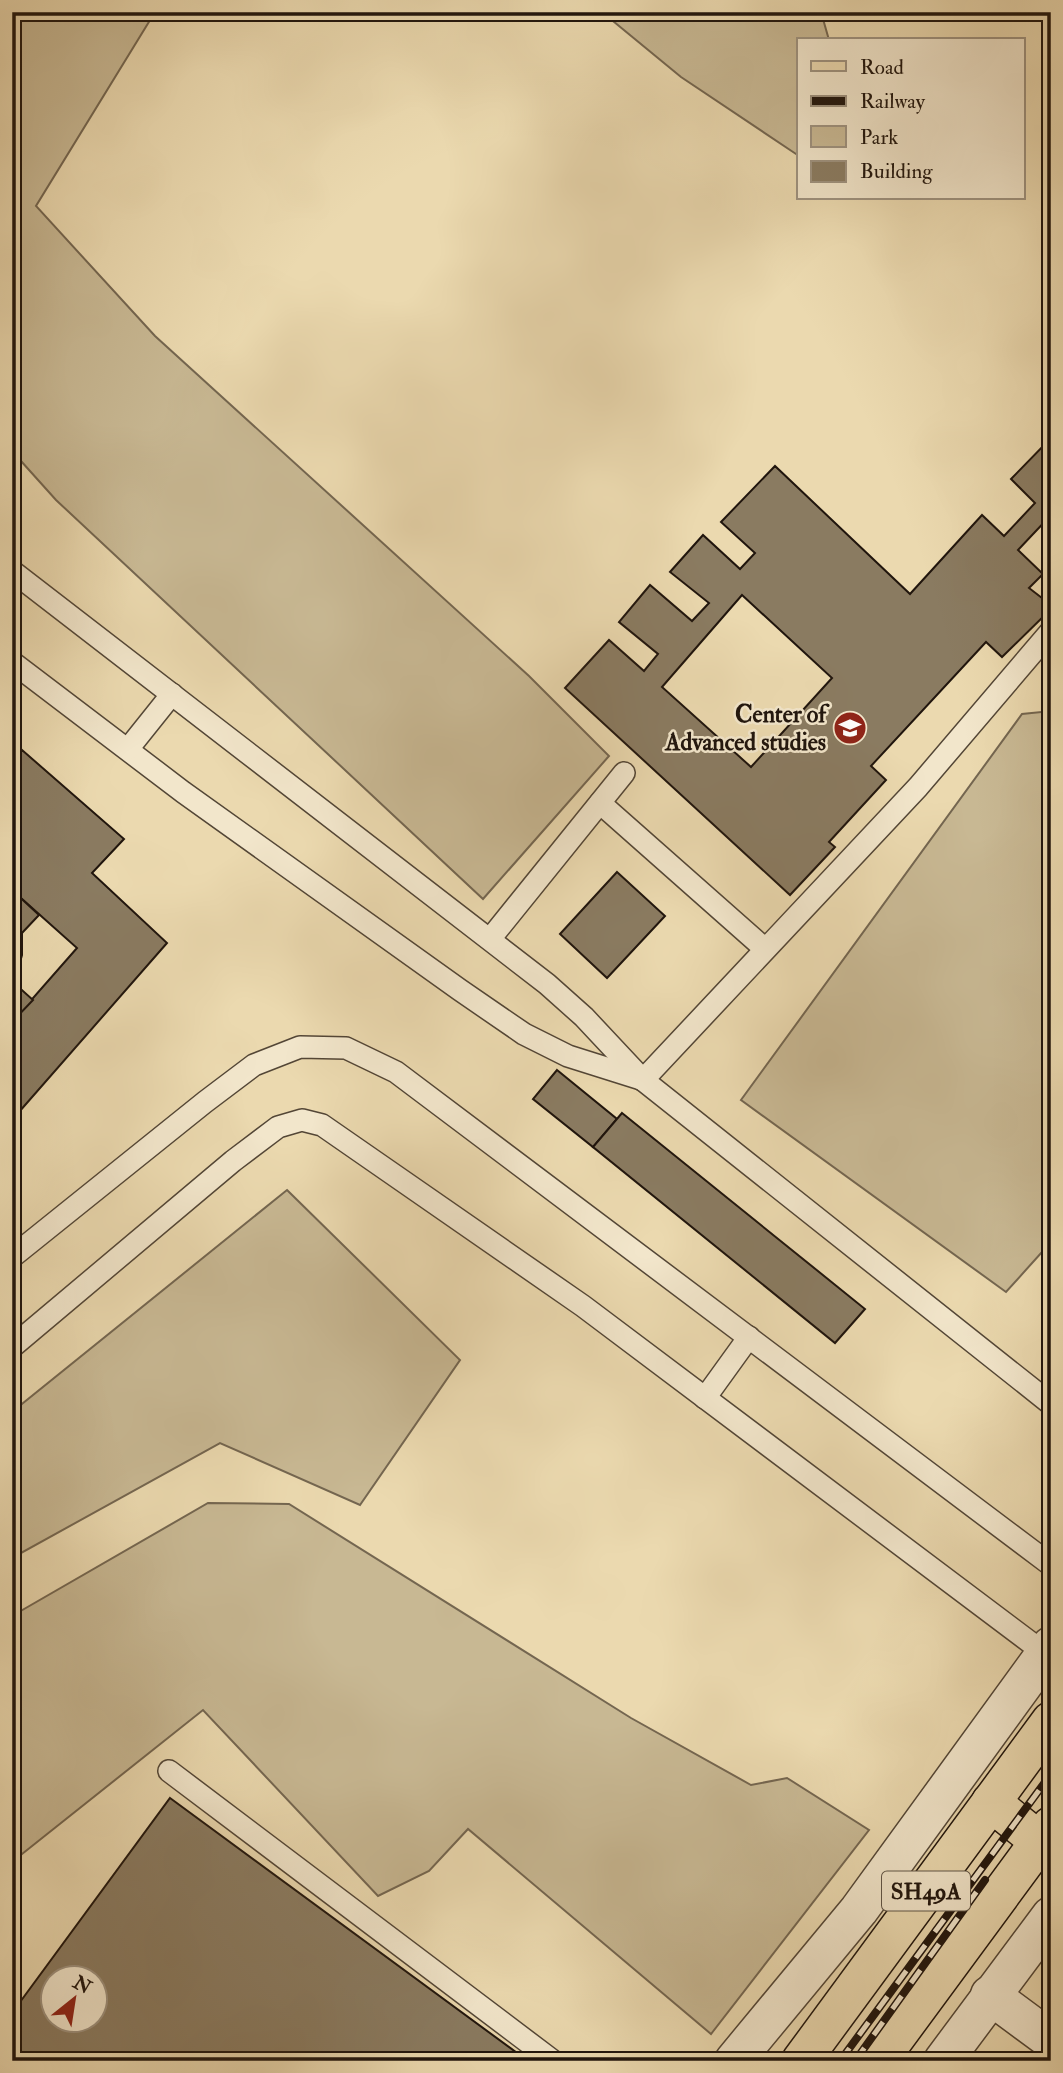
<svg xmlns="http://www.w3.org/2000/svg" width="1063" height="2073" font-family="'IM FELL Double Pica',serif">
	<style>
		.green { fill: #c8b893; stroke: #746650; stroke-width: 2 }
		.building { fill: #8a7b61; stroke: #20150d; stroke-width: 2; fill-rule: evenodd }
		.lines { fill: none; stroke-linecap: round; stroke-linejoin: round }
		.service-casing { stroke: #534636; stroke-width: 24 }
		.minor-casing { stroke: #534636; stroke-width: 41 }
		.tertiary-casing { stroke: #534636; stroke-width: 41 }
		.primary-casing { stroke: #20150d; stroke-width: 41 }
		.service { stroke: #f2e6cb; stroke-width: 21 }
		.minor { stroke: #f2e6cb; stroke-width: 38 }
		.tertiary { stroke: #f2e6cb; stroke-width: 38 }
		.primary { stroke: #ebd9af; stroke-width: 38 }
		.rail-casing { stroke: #20150d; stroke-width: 8 }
		.rail { stroke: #f2e6cb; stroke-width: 5; stroke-dasharray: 16; stroke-linecap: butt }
		.labels { text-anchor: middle; stroke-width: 5; stroke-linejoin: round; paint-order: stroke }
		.shield { fill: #f2e6cb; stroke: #5f5446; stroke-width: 2 }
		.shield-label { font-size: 23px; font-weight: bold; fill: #20150d }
		.poi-label { font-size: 24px; font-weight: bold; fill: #20150d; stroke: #f2e6cb; text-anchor: end }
	</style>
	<rect width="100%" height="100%" fill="#ebd9af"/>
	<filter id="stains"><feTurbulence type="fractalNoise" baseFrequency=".00286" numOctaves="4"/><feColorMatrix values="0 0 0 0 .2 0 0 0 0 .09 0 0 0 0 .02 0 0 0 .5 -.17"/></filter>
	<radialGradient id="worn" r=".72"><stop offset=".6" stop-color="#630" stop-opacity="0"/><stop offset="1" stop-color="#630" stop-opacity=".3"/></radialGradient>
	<!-- green -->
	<g class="green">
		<path d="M12,12H155L36,206L155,336L529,676L609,756L483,899L56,500L12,451Z"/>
		<path d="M602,12H821L829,40H799V156L681,77Z"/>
		<path d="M1051,711V1242L1006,1292L741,1100L1022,714Z"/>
		<path d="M287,1190L460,1360L360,1505L220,1443L12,1558V1412Z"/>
		<path d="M208,1503L289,1504L631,1718L751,1785L787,1778L869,1830L711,2034L468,1829L429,1871L378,1896L203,1710L12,1862V1616Z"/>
	</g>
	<!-- building -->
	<g class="building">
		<path d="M1051,438V515L1018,550L1043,574L1029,588L1051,605V609L1002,657L986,642L871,766L886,780L829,842L835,847L790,895L565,688L609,640L644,671L658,654L619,622L650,585L692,621L709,603L670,572L703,535L740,569L755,553L721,522L775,466L910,594L982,515L1004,536L1035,503L1011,479ZM742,595L832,678L751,767L662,687Z"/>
		<path d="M22,750L124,839L92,873L167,943L12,1120V1022L77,948L12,890V763Z"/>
		<path d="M617,872L665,916L607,978L560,934Z"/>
		<path d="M12,890L39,915L22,933V955L14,983L33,1000L12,1022Z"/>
		<path d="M557,1070L617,1119L593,1147L533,1099Z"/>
		<path d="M622,1113L865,1309L835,1343L593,1147Z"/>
		<path d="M170,1798L528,2061H12V2013ZM52,1979H94V2021H52Z"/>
	</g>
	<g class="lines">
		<defs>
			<g id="service">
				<path d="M12,571L547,984L584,1017L643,1080L1051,1404"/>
				<path d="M12,662L183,792L460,990L524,1034L568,1056L641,1079"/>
				<path d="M128,749L172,694"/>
				<path d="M600,803L765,949"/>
				<path d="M490,939L624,773"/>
				<path d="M643,1080L918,787L1051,631"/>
				<path d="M12,1257L205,1102L254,1065L300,1047L346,1048L396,1072L1051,1565"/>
				<path d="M12,1347L233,1161L278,1127L302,1120L322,1125L583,1306L1051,1658"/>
				<path d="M705,1398L749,1337"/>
				<path d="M169,1771L553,2061"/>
			</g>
			<path id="minor" d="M990,1995L1051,2040"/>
			<g id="tertiary">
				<path d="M734,2061L859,1910L1051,1646"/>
				<path d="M943,2061L1051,1916"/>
			</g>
			<g id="primary">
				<path d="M991,1802L1039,1841"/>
				<path d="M801,2061L1051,1721"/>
				<path d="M878,2061L1051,1826"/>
			</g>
		</defs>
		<!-- service casing -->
		<use href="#service" class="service-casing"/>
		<!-- minor casing -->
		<use href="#minor" class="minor-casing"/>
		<!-- tertiary casing -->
		<use href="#tertiary" class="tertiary-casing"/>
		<!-- primary casing -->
		<use href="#primary" class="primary-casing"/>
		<!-- service -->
		<use href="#service" class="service"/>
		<!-- minor -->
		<use href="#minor" class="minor"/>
		<!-- tertiary -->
		<use href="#tertiary" class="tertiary"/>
		<!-- primary -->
		<use href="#primary" class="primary"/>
		<defs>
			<g id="rail">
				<path d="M840,2061L1051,1774"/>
				<path d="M855,2061L985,1880"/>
			</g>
		</defs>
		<!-- rail casing -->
		<use href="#rail" class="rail-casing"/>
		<!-- rail -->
		<use href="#rail" class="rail"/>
	</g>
	<!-- icons -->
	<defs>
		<symbol id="university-disc" viewBox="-11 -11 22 22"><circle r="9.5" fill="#8f2418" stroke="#f2e6cb"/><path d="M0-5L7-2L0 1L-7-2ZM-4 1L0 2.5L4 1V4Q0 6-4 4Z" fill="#fff"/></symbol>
	</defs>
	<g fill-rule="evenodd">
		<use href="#university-disc" x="831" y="709" width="38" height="38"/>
	</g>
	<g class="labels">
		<!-- shield labels -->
		<rect class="shield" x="882" y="1871.5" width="88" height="39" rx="5"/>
		<g class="shield-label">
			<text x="926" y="1899">SH49A</text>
		</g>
		<!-- poi labels -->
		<g class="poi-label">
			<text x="826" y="722">Center of<tspan x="826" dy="28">Advanced studies</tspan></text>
		</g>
	</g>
	<!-- margin -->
	<rect width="1063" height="2073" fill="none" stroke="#ebd9af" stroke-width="42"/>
	<rect x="14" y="14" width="1035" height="2045" fill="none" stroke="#20150d" stroke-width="3.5"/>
	<rect x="21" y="21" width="1021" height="2031" fill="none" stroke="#20150d" stroke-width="2"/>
	<!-- legend -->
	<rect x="797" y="38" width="228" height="161" fill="#f2e6cb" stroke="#9e927f" stroke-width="2"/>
	<rect x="811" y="61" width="35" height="10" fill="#ebd9af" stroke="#9e927f" stroke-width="2"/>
	<text x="860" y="74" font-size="21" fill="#20150d">Road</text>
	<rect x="811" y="96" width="35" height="10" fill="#20150d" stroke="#9e927f" stroke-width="2"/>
	<text x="860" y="108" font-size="21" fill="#20150d">Railway</text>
	<rect x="811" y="126" width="35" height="21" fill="#c8b893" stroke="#9e927f" stroke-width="2"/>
	<text x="860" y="144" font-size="21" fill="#20150d">Park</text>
	<rect x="811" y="161" width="35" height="21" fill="#8a7b61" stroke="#9e927f" stroke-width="2"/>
	<text x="860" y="178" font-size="21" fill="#20150d">Building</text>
	<!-- north arrow -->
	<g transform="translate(74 1999) rotate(30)"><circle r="33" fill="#f2e6cb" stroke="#9e927f" stroke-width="2"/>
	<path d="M0-5L12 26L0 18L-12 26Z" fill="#8f2418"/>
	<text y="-10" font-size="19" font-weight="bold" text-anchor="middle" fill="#20150d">N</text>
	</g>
	<rect width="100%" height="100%" filter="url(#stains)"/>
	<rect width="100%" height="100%" fill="url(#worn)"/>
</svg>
